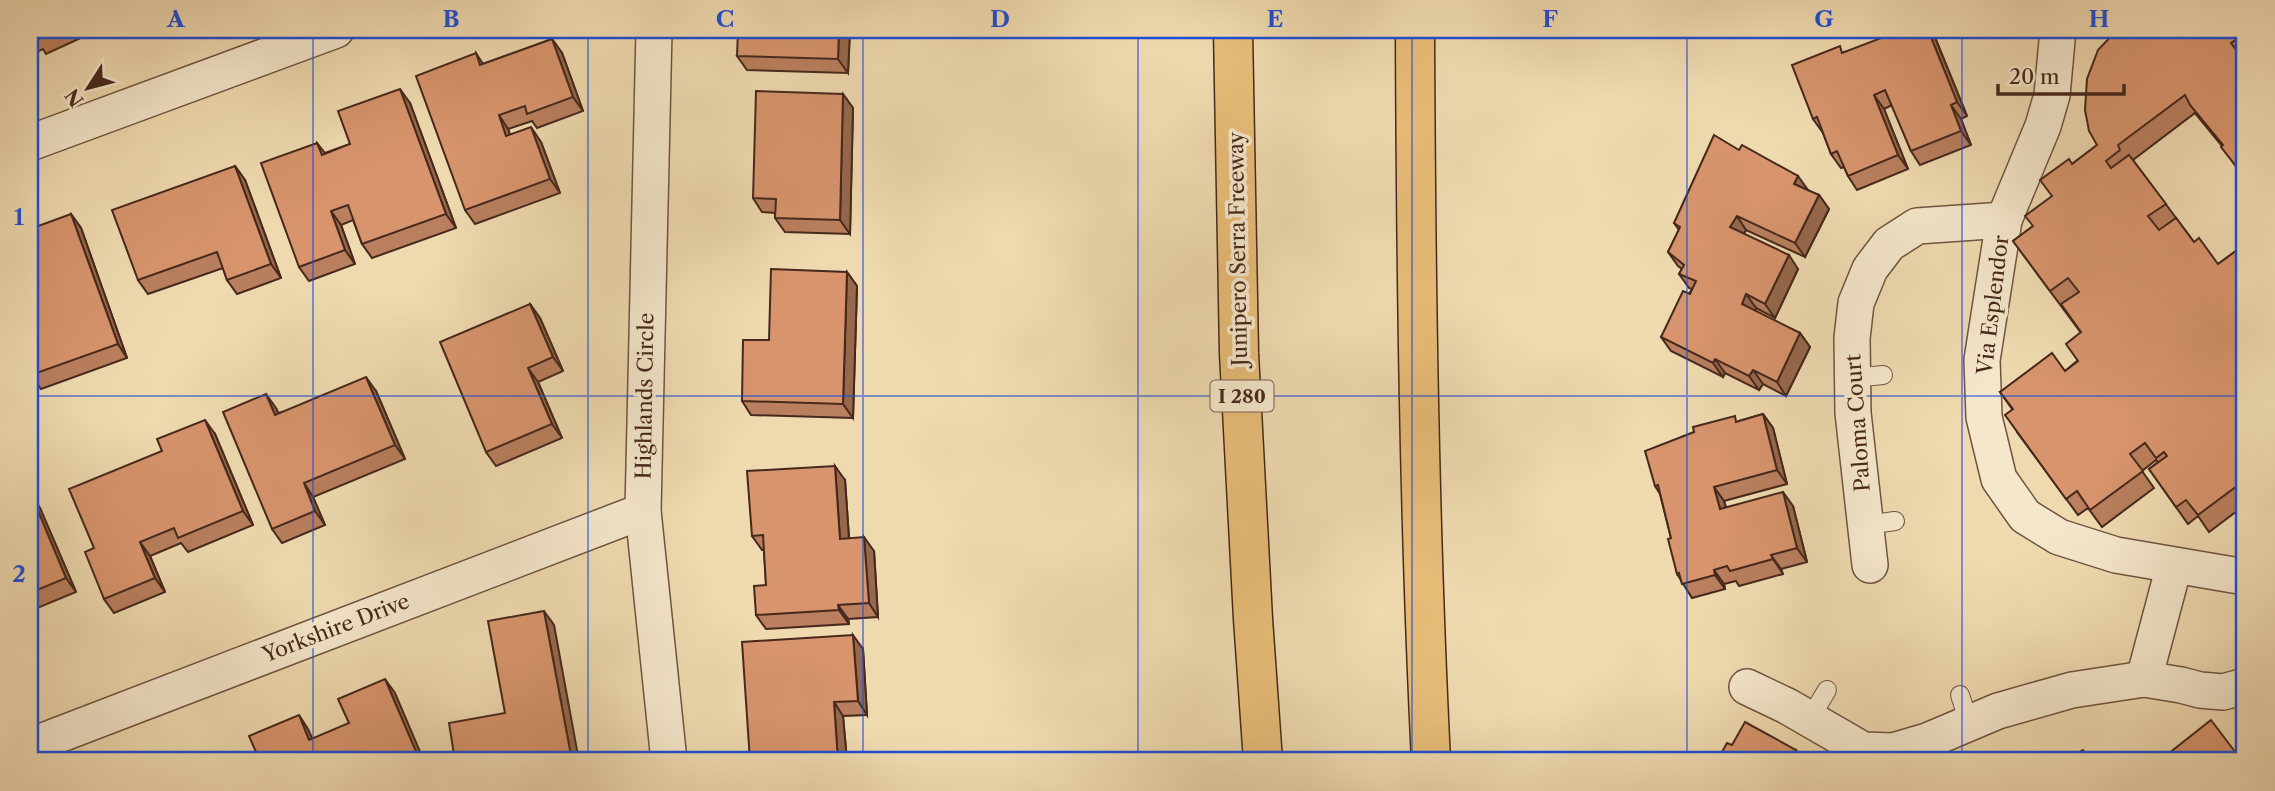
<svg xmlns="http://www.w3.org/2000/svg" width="2275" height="791" font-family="'Libre Caslon Text',serif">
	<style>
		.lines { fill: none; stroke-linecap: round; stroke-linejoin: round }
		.service-casing { stroke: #705441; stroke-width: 20 }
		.minor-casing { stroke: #705441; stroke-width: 38 }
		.motorway-casing { stroke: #46281c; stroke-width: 41 }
		.service { stroke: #f5e7cc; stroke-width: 18 }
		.minor { stroke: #f5e7cc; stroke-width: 35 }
		.motorway { stroke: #e8bd78; stroke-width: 38 }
		.wall { fill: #b97f5e; stroke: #46281c; stroke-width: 2 }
		.shaded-wall { fill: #96684c; stroke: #46281c; stroke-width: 2 }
		.building { fill: #d7946d; stroke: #46281c; stroke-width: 2 }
		.grid { fill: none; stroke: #1d4ed8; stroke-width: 2; stroke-opacity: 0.55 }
		.labels { text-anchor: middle; stroke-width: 7; stroke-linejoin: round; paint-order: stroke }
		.shield { fill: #f5e7cc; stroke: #7a6151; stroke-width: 2 }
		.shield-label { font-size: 19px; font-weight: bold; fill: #46281c }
		.street-label { font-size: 21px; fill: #46281c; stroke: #f5e7cc }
		.neatline { fill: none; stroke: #1d4ed8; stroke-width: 2.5 }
		.grid-label { font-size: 23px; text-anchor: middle; font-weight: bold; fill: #1d4ed8 }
	</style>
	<rect width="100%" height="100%" fill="#efdab0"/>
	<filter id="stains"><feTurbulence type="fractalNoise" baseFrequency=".00286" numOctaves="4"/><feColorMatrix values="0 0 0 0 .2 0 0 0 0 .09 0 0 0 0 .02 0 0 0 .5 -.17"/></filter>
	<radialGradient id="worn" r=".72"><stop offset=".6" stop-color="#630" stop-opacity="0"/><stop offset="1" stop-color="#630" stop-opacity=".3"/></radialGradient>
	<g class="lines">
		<defs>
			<g id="service">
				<path d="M1853,378L1883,375"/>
				<path d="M1866,525L1895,521"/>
				<path d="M1960,695L1969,723"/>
				<path d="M1809,720L1827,690"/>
			</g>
			<g id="minor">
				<path d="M654,30L643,511L669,761"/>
				<path d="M2058,30L2052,95L2043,126L2004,220L1982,360L1984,417L1999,479L2025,516L2059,537L2116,555L2245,577"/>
				<path d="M30,143L336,30"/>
				<path d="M1870,565L1853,413L1852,338L1856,303L1870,269L1889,244L1917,226L2004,220"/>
				<path d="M2144,679L2174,566"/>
				<path d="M1747,687L1787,706L1863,750L1893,751L1927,741L1998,711L2072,690L2144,679L2181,685L2200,690L2223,692L2245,686"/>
				<path d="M30,746L643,511"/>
			</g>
			<g id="motorway">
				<path d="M1233,30L1239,353L1253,619L1263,761"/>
				<path d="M1415,30C1416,274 1419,518 1431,761"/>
			</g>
		</defs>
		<!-- service casing -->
		<use href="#service" class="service-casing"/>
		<!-- minor casing -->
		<use href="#minor" class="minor-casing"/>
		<!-- motorway casing -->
		<use href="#motorway" class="motorway-casing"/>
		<!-- service -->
		<use href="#service" class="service"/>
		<!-- minor -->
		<use href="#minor" class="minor"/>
		<!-- motorway -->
		<use href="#motorway" class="motorway"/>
	</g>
	<!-- wall -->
	<g class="wall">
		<path d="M30,30H98L46,54L43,49L30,55Z"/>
		<path d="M850,30L848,73L747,70L737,56Z"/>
		<path d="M1932,30L1967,116L1961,119L1971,145L1920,165L1911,151L1892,105L1884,109L1908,169L1857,190L1848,176L1844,167L1841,168L1831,154L1823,133L1813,119L1844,52Z"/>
		<path d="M2117,30H2245V180L2222,146L2195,113L2133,160L2194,242L2218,264L2244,245L2245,234V505L2209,532L2198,516L2188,524L2149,469L2158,462L2156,460L2142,471L2154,488L2102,527L2088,508L2078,515L2017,432L2012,409L2000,392L2065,371L2077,361L2081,333L2013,241L2033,226L2072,164L2097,145Z"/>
		<path d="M552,39L562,53L583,111L537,128L532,121L508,129L510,135L541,142L560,193L475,224L465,210L476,53L483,64Z"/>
		<path d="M843,94L853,108L850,234L785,232L775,218V213L762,212L753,198Z"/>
		<path d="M410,103L456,228L372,258L362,244L353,220L341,225L355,264L309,281L299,267L317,143L325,153L350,144Z"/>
		<path d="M1739,150L1807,190L1819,195L1829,209L1805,257L1746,230L1744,234L1798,269L1775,318L1756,308L1755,311L1800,333L1810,347L1786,396L1763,384L1759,390L1725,373L1723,377L1671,351L1661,337L1692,289L1689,288L1679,274L1682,269L1678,266L1668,252L1679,230L1674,223Z"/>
		<path d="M235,166L245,180L281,278L237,294L227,280L223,268L148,294L138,280Z"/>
		<path d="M71,214L81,228L127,358L41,389L31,375Z"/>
		<path d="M847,272L857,286L853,418L751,415L742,401L769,340Z"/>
		<path d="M530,304L540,318L563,371L538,382L562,438L496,466L486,452Z"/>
		<path d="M376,391L405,459L313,497L325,525L282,543L272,529L276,408L278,413Z"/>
		<path d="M1763,414L1773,428L1787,484L1724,501L1726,507L1793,506L1807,562L1781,569L1783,574L1739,586L1736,581L1724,584L1725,589L1692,598L1677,574L1671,538L1660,494L1655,486L1739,421Z"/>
		<path d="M215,434L253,525L188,552L181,543L150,556L165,592L114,613L104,599L94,548Z"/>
		<path d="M845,480L849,538L874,551L878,617L848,619L849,624L766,629L756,615L766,585L764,550H762L752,536Z"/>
		<path d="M30,494H31L40,508L76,592L30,611Z"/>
		<path d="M863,649L867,715L843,716L847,761H750Z"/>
	</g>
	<!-- shaded-wall -->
	<g class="shaded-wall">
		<path d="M839,30H850L848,73L838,59Z"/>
		<path d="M1928,30H1932L1967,116L1957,102Z"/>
		<path d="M2235,30H2238L2245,40V44Z"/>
		<path d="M552,39L562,53L583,111L573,97Z"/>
		<path d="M400,89L410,103L456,228L446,214Z"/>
		<path d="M843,94L853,108L850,234L840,220Z"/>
		<path d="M1874,95L1884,109L1908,169L1898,155Z"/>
		<path d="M1951,105L1961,119L1971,145L1961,131Z"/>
		<path d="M499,115L508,129L516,150L506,136Z"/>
		<path d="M531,127L541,142L560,193L550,179Z"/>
		<path d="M235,166L245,180L281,278L271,264Z"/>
		<path d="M1798,176L1808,190L1794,184Z"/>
		<path d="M1819,195L1829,209L1805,257L1795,243Z"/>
		<path d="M331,211L341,225L355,264L345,250Z"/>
		<path d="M71,214L81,228L127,358L118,344Z"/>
		<path d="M1737,216L1746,230L1739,241L1730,227Z"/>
		<path d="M1789,255L1798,269L1775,318L1765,304Z"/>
		<path d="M847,272L857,286L853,418L843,404Z"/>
		<path d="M1746,294L1756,308L1752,318L1742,304Z"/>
		<path d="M530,304L540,318L563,371L553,357Z"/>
		<path d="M1800,333L1810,347L1786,396L1777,382Z"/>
		<path d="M1715,359L1725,373L1723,377L1713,363Z"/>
		<path d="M528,368L538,382L562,438L552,424Z"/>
		<path d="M1753,370L1763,384L1759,390L1749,376Z"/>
		<path d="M366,377L376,391L405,459L395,445Z"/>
		<path d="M266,394L276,408L285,429L275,415Z"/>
		<path d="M1763,414L1773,428L1787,484L1777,470Z"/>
		<path d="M205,420L215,434L253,525L243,511Z"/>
		<path d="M835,466L845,480L850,553L840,539Z"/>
		<path d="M304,483L313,497L325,525L315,511Z"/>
		<path d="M1714,487L1724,501L1730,523L1720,509Z"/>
		<path d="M1783,492L1793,506L1807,562L1797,548Z"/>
		<path d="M31,494L40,508L76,592L66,578Z"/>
		<path d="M864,537L874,551L878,617L869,603Z"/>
		<path d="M140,542L150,556L165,592L155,578Z"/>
		<path d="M1771,555L1781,569L1783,574L1773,559Z"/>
		<path d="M1714,570L1724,584L1725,589L1715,575Z"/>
		<path d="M838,605L848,619L849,624L839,610Z"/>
		<path d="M544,611L554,625L579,761H572Z"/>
		<path d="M853,635L863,649L867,715L858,701Z"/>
		<path d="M385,679L395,693L424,761H420Z"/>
		<path d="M834,702L843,716L847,761H838Z"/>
		<path d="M299,715L308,729L319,754L309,740Z"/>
		<path d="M1796,750L1803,761H1789Z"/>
	</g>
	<!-- building -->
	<g class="building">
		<path d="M30,30H58L36,40L34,35L30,37Z"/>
		<path d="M738,30H839L838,59L737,56Z"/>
		<path d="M1887,30H1928L1957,102L1951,105L1961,131L1911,151L1885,90L1874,95L1898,155L1848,176L1837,151L1831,154L1817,117L1813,119L1792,65L1840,46L1842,53L1884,37L1882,32Z"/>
		<path d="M2117,30H2235L2240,37L2231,43L2237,51L2245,45V175L2241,169L2239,170L2221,147L2223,145L2190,105L2185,95L2118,145L2120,150L2106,161L2111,168L2129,155L2166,204L2148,216L2159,230L2176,218L2194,242L2199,238L2218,264L2244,245L2239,238L2245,234V480L2198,515L2186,500L2176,507L2149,469L2167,456L2164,452L2156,458L2145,443L2130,454L2143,471L2090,510L2077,491L2066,499L2005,415L2013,409L2000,392L2052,353L2065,371L2078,361L2066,344L2081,332L2061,304L2079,292L2068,278L2050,291L2013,241L2033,226L2025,216L2052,196L2040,180L2069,159L2072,164L2097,145L2089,131L2085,110L2087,79L2098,50Z"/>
		<path d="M552,39L573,97L527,114L525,106L499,115L506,136L531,127L550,179L465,210L416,76L476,53L480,65Z"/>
		<path d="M400,89L446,214L362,244L348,205L331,211L345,250L299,267L261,163L317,143L322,155L350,144L338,111Z"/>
		<path d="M756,91L843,94L840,220L775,218L776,199L753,198Z"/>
		<path d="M1714,135L1739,150L1742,145L1798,176L1794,184L1819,195L1795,243L1737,216L1730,227L1789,255L1765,304L1746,294L1742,304L1800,333L1777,382L1753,370L1749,376L1715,359L1713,363L1661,337L1683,291L1690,294L1696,281L1679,274L1684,265L1668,252L1680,227L1674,223Z"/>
		<path d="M235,166L271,264L227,280L217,252L138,280L112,210Z"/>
		<path d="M71,214L118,344L31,375L30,372V229Z"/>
		<path d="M771,269L847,272L843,404L742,401L743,340H769Z"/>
		<path d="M530,304L553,357L528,368L552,424L486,452L440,342Z"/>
		<path d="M366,377L395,445L304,483L315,511L272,529L223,412L266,394L275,415Z"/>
		<path d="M1763,414L1777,470L1714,487L1720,509L1783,492L1797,548L1771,555L1773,559L1730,571L1727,566L1714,570L1715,575L1682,584L1679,573L1677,574L1668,539L1671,538L1658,485L1655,486L1645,451L1694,432L1693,427L1735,416L1736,422Z"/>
		<path d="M205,420L243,511L178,538L174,528L140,542L155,578L104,599L85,552L94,548L69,489L162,451L157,439Z"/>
		<path d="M835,466L840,539L864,537L869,603L838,605L839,610L756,615L754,586L766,585L763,535L752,536L747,471Z"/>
		<path d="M30,494H31L66,578L30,593Z"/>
		<path d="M544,611L572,761H455L449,723L505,713L488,621Z"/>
		<path d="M853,635L858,701L834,702L838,761H750L742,642Z"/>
		<path d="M385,679L420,761H260L249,736L299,715L309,740L349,723L338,699Z"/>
		<path d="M2211,720L2242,761H2174L2168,754Z"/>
		<path d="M1745,722L1796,750L1789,761H1717L1727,743L1732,745Z"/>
		<path d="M2083,750L2089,761H2063Z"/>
	</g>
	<!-- grid -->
	<path class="grid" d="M313,30V761M588,30V761M863,30V761M1138,30V761M1412,30V761M1687,30V761M1962,30V761M30,396H2245"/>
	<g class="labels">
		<!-- shield labels -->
		<rect class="shield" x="1210.5" y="380.5" width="63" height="31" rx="5"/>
		<g class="shield-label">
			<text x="1242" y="403">I 280</text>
		</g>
		<!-- street labels -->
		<g class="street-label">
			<text transform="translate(1238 249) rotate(-91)" y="7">Junipero Serra Freeway</text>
			<text transform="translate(1993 305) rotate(-83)" y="7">Via Esplendor</text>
			<text transform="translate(645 396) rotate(-89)" y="7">Highlands Circle</text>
			<text transform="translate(1858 423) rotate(-94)" y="7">Paloma Court</text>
			<text transform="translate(336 628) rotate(-21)" y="7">Yorkshire Drive</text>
		</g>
	</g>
	<!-- margin -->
	<rect width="2275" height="791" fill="none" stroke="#efdab0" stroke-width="77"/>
	<!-- north arrow -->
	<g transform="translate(88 88) rotate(234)" stroke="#f5e7cc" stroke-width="5" paint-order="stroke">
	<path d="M0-5L12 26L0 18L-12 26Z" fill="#46281c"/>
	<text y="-10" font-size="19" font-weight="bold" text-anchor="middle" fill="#46281c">N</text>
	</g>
	<!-- scale -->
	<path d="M1998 84v10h126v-10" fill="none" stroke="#46281c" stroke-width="3.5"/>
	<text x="2009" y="84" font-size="21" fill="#46281c" stroke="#f5e7cc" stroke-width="5" paint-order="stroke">20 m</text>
	<rect x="38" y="38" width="2198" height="714" class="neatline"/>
	<g class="grid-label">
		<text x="176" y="27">A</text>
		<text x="451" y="27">B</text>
		<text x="725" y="27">C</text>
		<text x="1000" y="27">D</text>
		<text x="1275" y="27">E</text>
		<text x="1550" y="27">F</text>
		<text x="1824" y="27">G</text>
		<text x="2099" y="27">H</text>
		<text x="19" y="225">1</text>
		<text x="19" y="582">2</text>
	</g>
	<rect width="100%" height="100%" filter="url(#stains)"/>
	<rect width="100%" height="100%" fill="url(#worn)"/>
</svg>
